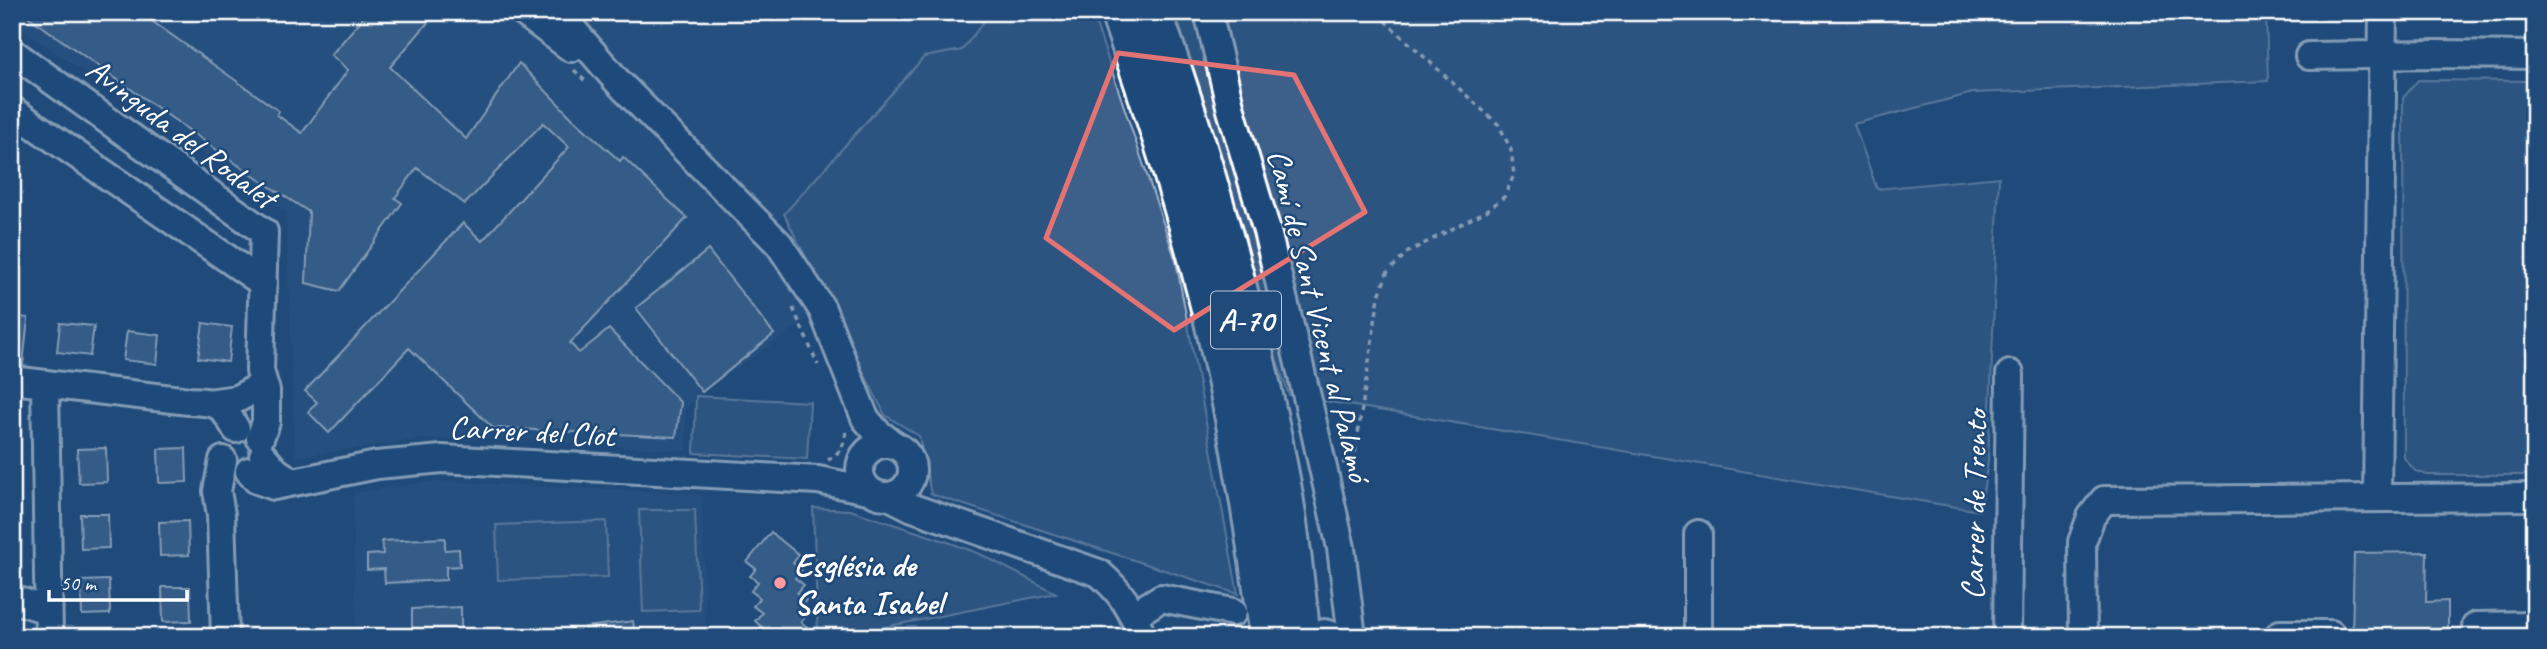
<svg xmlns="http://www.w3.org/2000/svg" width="2547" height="649" font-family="Caveat,sans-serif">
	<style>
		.built { fill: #2e5683 }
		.green { fill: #3c618b; stroke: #9eb0c5; stroke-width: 2 }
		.building { fill: #507197; stroke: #fff; stroke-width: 2 }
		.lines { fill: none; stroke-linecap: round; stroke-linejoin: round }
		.minor-casing { stroke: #fff; stroke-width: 32 }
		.highway-casing { stroke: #fff; stroke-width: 44 }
		.path { stroke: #fff; stroke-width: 3.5; stroke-dasharray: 5 5; stroke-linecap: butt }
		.minor { stroke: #1f4a7a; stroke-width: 26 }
		.highway { stroke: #1f4a7a; stroke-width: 38 }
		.marked { fill: none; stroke: #e47373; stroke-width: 5; stroke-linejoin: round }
		.poi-dot { fill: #ff9aa2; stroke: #1f4a7a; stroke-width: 2.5 }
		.labels { text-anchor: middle; stroke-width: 5; stroke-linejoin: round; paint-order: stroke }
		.shield { fill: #1f4a7a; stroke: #bcc9d7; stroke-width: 2 }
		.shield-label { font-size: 32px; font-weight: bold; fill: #fff }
		.street-label { font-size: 33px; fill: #fff; stroke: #1f4a7a }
		.poi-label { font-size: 33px; font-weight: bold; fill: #fff; stroke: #1f4a7a; text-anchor: start }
	</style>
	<rect width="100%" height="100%" fill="#1f4a7a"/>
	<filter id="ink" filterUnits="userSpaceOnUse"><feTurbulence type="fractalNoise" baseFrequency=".0143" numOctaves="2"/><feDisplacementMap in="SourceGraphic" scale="14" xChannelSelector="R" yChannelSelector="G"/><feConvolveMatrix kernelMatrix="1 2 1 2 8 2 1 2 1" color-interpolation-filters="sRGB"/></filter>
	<g filter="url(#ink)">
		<!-- built -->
		<g class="built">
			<path d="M12,12H582L584,14L586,12H991L962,50L924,58L762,238L812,316L696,396L685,409L687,451L513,439H421L295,457L286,212L12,22Z"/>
			<path d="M435,481L702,494L706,637H356L353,493Z"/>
		</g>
		<!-- green -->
		<g class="green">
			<path d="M991,12H1092L1176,261L1238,594L931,494L919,436L885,415L784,214L924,57L962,50Z"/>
			<path d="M1151,12H2266L2268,81L1973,93L1854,124L1877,189L1999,177L1988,462L1980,511L1289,395Z"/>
			<path d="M2418,80L2535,81V475H2427L2415,471L2404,458L2403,98Z"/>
			<path d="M696,396L810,402L807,459L694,453Z"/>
			<path d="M813,508L850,510L948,542L980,554L1056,593L885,627L877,637H818Z"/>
			<path d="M639,510H695L699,610L643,612Z"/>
			<path d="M606,521L608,577L498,580L496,525Z"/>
		</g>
		<!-- building -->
		<g class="building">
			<path d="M22,12H139L279,111L277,115L302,133L348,70L331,55L368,12H437L390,67L466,139L519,63L573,119L620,161L623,157L687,218L570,343L579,353L609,329L681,403L676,437L493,428L409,348L329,433L308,412L317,402L305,391L463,223L482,241L569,147L543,123L465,204L417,168L395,198L402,203L339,291L306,283L309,212L255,177Z"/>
			<path d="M708,250L774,334L702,392L636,308Z"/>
			<path d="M12,316L28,318L23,365H12Z"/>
			<path d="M60,323L94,326L90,356L57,352Z"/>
			<path d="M203,323L232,327L228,362L198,358Z"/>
			<path d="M127,331L160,335L157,364L123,360Z"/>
			<path d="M106,448L107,482L79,483L77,449Z"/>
			<path d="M186,448L187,482L159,483L158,449Z"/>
			<path d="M80,514H108L109,548L81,549Z"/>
			<path d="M188,521L189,555L160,556L159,522Z"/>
			<path d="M771,532L799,555L793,563L802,570L795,578L804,585L797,593L806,600L800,608L808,614L801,622L819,637H756L763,628L755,621L762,613L753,606L760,598L751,591L758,582L750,576L756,569L747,562Z"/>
			<path d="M445,538V550L459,549L460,566L446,567V580L385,583L384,569L367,570V555L383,554L382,541Z"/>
			<path d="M2427,552L2426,602L2448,601V637H2352L2354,553Z"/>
			<path d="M109,580L110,614L82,615L81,581Z"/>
			<path d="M162,587H190L191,621L163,622Z"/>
			<path d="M461,607V637H412V609Z"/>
			<path d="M633,621L635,637H586L585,627Z"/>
		</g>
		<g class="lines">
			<defs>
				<g id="minor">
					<path d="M523,12L571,48"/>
					<path d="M555,12L574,31L618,82L779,244L822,309L865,418L877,432L894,445"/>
					<path d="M1208,12L1231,110L1267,231L1308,401L1341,548L1352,637"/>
					<path d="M12,52L264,232L260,371L266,391V422L260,438"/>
					<path d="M2309,56L2434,54L2535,55"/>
					<path d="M12,110L263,283"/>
					<path d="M12,380L189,401C218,402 221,403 236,429"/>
					<path d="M45,384L49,637"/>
					<path d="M215,402L237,399L255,389"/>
					<circle cx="886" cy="470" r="26"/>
					<path d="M263,456L276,471L291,481"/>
					<path d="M223,460L217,491L221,515L225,637"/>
					<path d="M249,471L257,480L274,486L377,465L442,459L818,480L868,490"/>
					<path d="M889,496L913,508L1099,573C1122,593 1132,609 1142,637"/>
					<path d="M2377,498L2383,12"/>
					<path d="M1698,534V637"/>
					<path d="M12,599L48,610"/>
					<path d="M1134,615L1161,598L1233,612"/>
					<path d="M1324,633L1338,637"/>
					<path d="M2007,637L2010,374"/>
					<path d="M2083,637L2082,542L2091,517L2104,500L2535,497"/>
					<path d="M2280,637V634H2331V637"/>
					<path d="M2475,637L2476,626L2535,625"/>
				</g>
				<g id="highway">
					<path d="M1120,12C1157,119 1193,228 1218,338C1241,437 1256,537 1270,637"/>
					<path d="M1152,12C1206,165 1250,319 1280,479C1290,531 1294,584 1301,637"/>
				</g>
			</defs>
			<!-- minor casing -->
			<use href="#minor" class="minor-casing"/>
			<!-- highway casing -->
			<use href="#highway" class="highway-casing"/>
			<!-- path -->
			<g class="path">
				<path d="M574,70L588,84"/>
				<path d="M793,308L818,365"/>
				<path d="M828,460C841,452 845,445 846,430"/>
				<path d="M1342,463L1354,460L1379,296L1387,273L1408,252L1486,211L1504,197L1514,175L1511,150L1499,125L1375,12"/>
			</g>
			<!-- minor -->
			<use href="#minor" class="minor"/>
			<!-- highway -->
			<use href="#highway" class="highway"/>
		</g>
	</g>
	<!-- marked area -->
	<path d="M0 0H2547V649H0ZM1118,53L1294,75L1365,212L1174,330L1046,238Z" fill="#1f4a7a" fill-opacity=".55" fill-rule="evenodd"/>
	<path class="marked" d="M1118,53L1294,75L1365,212L1174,330L1046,238Z"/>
	<!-- markers -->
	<circle class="poi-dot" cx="780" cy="583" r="7"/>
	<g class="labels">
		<!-- shield labels -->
		<rect class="shield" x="1211" y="291.5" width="70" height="57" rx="5"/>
		<g class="shield-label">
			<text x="1246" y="331">A-70</text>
		</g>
		<!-- street labels -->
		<g class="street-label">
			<text transform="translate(182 132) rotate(37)" y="12">Avinguda del Rodalet</text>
			<text transform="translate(1320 315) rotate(76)" y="12">Camí de Sant Vicent al Palamó</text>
			<text transform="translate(532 430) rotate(3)" y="12">Carrer del Clot</text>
			<text transform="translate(1973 505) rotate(-89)" y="12">Carrer de Trento</text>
		</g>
		<!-- poi labels -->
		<g class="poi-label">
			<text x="794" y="576">Església de<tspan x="794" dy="38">Santa Isabel</tspan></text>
		</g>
	</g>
	<!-- margin -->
	<rect width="2547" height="649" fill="none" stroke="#1f4a7a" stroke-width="42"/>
	<rect x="21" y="21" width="2505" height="607" fill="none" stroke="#fff" stroke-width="2.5" filter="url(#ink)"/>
	<!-- scale -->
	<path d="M49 590v10h138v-10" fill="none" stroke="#ffffff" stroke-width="3.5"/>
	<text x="60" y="590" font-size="21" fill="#ffffff" stroke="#1f4a7a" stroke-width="5" paint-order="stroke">50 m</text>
</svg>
